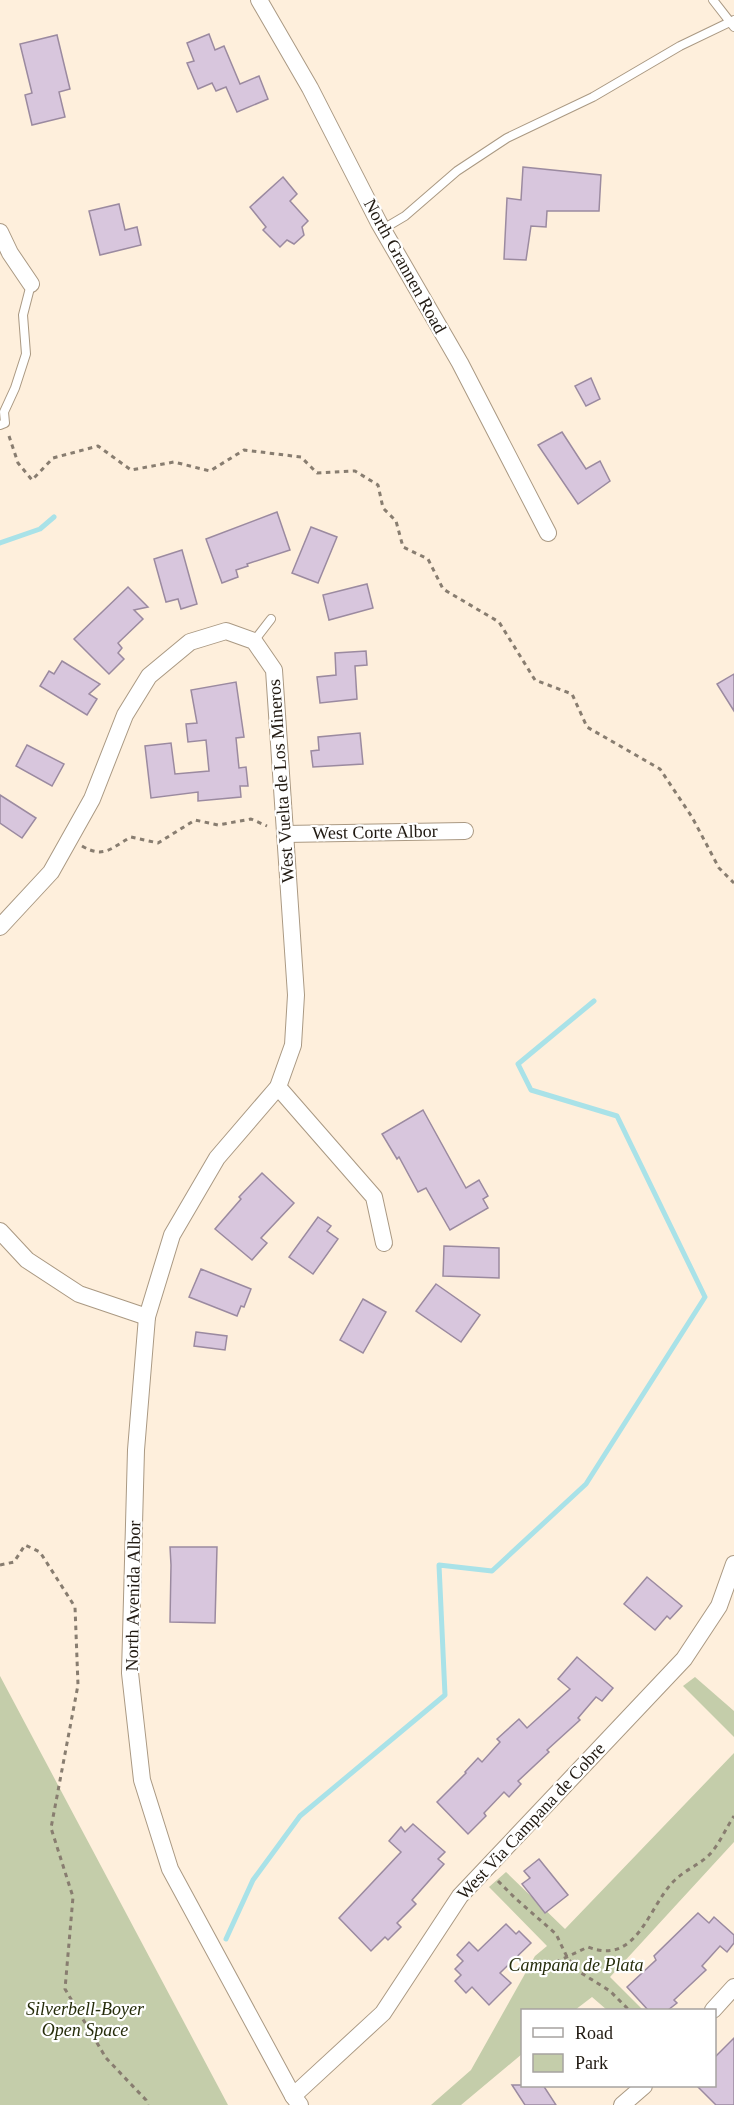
<svg xmlns="http://www.w3.org/2000/svg" width="734" height="2105" font-family="'Times New Roman',serif">
	<style>
		.green { fill: #c4cdaa }
		.lines { fill: none; stroke-linecap: round; stroke-linejoin: round }
		.stream { stroke: #a9e2e8; stroke-width: 5 }
		.building { fill: #d8c6dd; stroke: #9b8aa0; stroke-width: 1.5 }
		.service-casing { stroke: #aa9983; stroke-width: 10 }
		.minor-casing { stroke: #aa9983; stroke-width: 18 }
		.path { stroke: #887d70; stroke-width: 3; stroke-dasharray: 4.5 4.5; stroke-linecap: butt }
		.service { stroke: #fff; stroke-width: 8 }
		.minor { stroke: #fff; stroke-width: 16 }
		.labels { text-anchor: middle; stroke-width: 4.5; stroke-linejoin: round; paint-order: stroke }
		.street-label { font-size: 18px; fill: #211a12; stroke: #fff }
		.park-label { font-size: 18px; font-style: italic; fill: #262d0b; stroke: #fff }
	</style>
	<rect width="100%" height="100%" fill="#feefdc"/>
	<!-- green -->
	<g class="green">
		<path d="M0,1676L228,2105H0Z"/>
		<path d="M695,1677L734,1711V1737L683,1686Z"/>
		<path d="M734,1753V1842L610,1977L643,2010H607L592,1997L575,2010H522V2054L461,2105H431L471,2070L535,1956L547,1946L489,1887L506,1872L565,1929Z"/>
	</g>
	<g class="lines">
		<!-- stream -->
		<g class="stream">
			<path d="M0,543L40,529L54,517"/>
			<path d="M226,1939L253,1880L300,1816L445,1695L439,1565L492,1571L586,1484L705,1297L617,1116L531,1090L518,1064L594,1001"/>
		</g>
	</g>
	<!-- building -->
	<g class="building">
		<path d="M209,34L215,50L224,46L240,84L259,76L268,99L237,112L226,87L216,91L212,83L198,89L187,63L194,61L187,43Z"/>
		<path d="M57,35L70,89L59,92L65,117L32,125L25,95L32,93L20,44Z"/>
		<path d="M523,167L601,175L599,211H547L546,227L531,226L526,260L504,259L507,198L521,200Z"/>
		<path d="M283,177L297,194L290,201L308,221L302,227L304,235L294,244L287,240L280,247L263,230L266,227L250,207Z"/>
		<path d="M119,204L125,230L137,227L141,245L100,255L89,211Z"/>
		<path d="M591,378L600,399L586,406L575,386Z"/>
		<path d="M562,432L586,469L600,461L610,481L578,504L538,445Z"/>
		<path d="M277,512L290,550L247,564L248,566L236,570L238,577L222,583L206,539Z"/>
		<path d="M311,527L337,537L318,583L292,573Z"/>
		<path d="M182,550L197,604L181,609L178,599L166,602L154,559Z"/>
		<path d="M367,584L373,608L329,620L323,595Z"/>
		<path d="M128,587L148,607L134,610L143,619L118,643L122,648L118,653L124,659L109,674L74,639Z"/>
		<path d="M366,651L367,665L355,666L357,699L320,703L317,677L336,675L335,653Z"/>
		<path d="M62,661L100,684L89,694L97,699L87,715L40,686L49,671L54,674Z"/>
		<path d="M734,674V711L717,684Z"/>
		<path d="M236,682L244,737L236,738L239,768L246,767L248,786H240L241,797L198,801V792L151,798L145,746L171,743L175,774L209,771L206,740L188,742L186,724L197,723L191,690Z"/>
		<path d="M360,733L363,764L313,767L311,751L319,750L318,737Z"/>
		<path d="M27,745L64,764L52,786L16,766Z"/>
		<path d="M0,795L36,818L22,838L0,823Z"/>
		<path d="M423,1110L466,1188L479,1180L488,1196L483,1199L488,1208L450,1230L426,1188L418,1192L399,1157L397,1159L382,1134Z"/>
		<path d="M262,1173L294,1203L261,1238L267,1243L252,1260L215,1229L241,1199L239,1197Z"/>
		<path d="M318,1217L331,1226L327,1231L338,1239L313,1274L289,1257Z"/>
		<path d="M444,1246L499,1248V1278L443,1276Z"/>
		<path d="M201,1269L251,1289L244,1307L241,1306L237,1316L189,1297Z"/>
		<path d="M436,1284L480,1315L461,1342L416,1311Z"/>
		<path d="M363,1299L386,1312L363,1353L340,1340Z"/>
		<path d="M196,1332L227,1336L225,1350L194,1346Z"/>
		<path d="M170,1547H217L215,1623L170,1622L171,1565Z"/>
		<path d="M647,1577L682,1606L670,1619L667,1616L655,1630L624,1604Z"/>
		<path d="M577,1657L613,1688L602,1701L596,1697L578,1718L580,1720L547,1750L549,1752L518,1781L521,1784L509,1797L504,1792L484,1813L486,1816L468,1834L437,1802L466,1773L465,1772L478,1758L482,1762L500,1742L497,1739L519,1719L527,1728L570,1689L558,1679Z"/>
		<path d="M413,1824L445,1852L438,1859L444,1864L412,1900L416,1904L397,1923L401,1927L388,1940L385,1937L371,1951L339,1918L401,1852L389,1841L401,1827L405,1832Z"/>
		<path d="M539,1859L568,1895L545,1913L522,1884L530,1878L524,1871Z"/>
		<path d="M698,1913L709,1923L714,1917L734,1935V1943L727,1952L720,1946L702,1966L706,1970L674,2000L677,2003L668,2010H648L627,1987L656,1960L654,1956Z"/>
		<path d="M506,1924L516,1934L519,1931L531,1943L500,1973L511,1983L489,2005L472,1987L466,1993L455,1981L461,1975L455,1969L463,1961L457,1955L469,1942L478,1951Z"/>
		<path d="M734,2038V2105H716L696,2085H714V2058Z"/>
		<path d="M512,2085H543L556,2105H525Z"/>
	</g>
	<g class="lines">
		<defs>
			<g id="service">
				<path d="M713,0L734,27"/>
				<path d="M383,229L405,216L457,171L507,138L593,97L680,46L734,20"/>
				<path d="M0,425L5,423L4,412L15,388L26,354L23,315L31,284"/>
				<path d="M254,641L271,619"/>
			</g>
			<g id="minor">
				<path d="M259,0L310,88L379,223L460,363L548,533"/>
				<path d="M0,232L10,253L31,284"/>
				<path d="M285,834L465,831"/>
				<path d="M0,927L51,872L92,799L125,715L149,676L190,642L226,631L254,641L274,670L296,995L293,1045L278,1087L217,1158L172,1235L147,1317L136,1450L130,1673L142,1780L170,1869L293,2096L300,2105"/>
				<path d="M278,1087L374,1197L384,1243"/>
				<path d="M0,1231L27,1260L79,1294L147,1317"/>
				<path d="M713,2010L734,1987"/>
				<path d="M293,2096L383,2013L460,1896L684,1659L719,1606L734,1564"/>
				<path d="M622,2105L644,2086"/>
			</g>
		</defs>
		<!-- service casing -->
		<use href="#service" class="service-casing"/>
		<!-- minor casing -->
		<use href="#minor" class="minor-casing"/>
		<!-- path -->
		<g class="path">
			<path d="M9,436L18,463L32,480L53,458L98,446L131,470L174,462L210,471L244,450L301,457L317,473L355,471L378,485L383,508L396,521L403,547L428,559L443,589L499,622L535,680L572,694L587,727L660,769L692,817L719,868L734,883"/>
			<path d="M82,846C104,859 111,848 131,837L158,843L195,820L218,825L251,819L267,826"/>
			<path d="M0,1565L14,1562L25,1545L40,1552L75,1607L78,1685L51,1828L73,1897L65,1989L106,2058L146,2100L148,2105"/>
			<path d="M498,1881L515,1898L556,1934L567,1957L578,1971L610,1991L629,2010"/>
			<path d="M549,1968L554,1963L588,1947C638,1967 649,1904 675,1880C685,1870 699,1865 709,1855C719,1845 726,1828 734,1816"/>
		</g>
		<!-- service -->
		<use href="#service" class="service"/>
		<!-- minor -->
		<use href="#minor" class="minor"/>
	</g>
	<g class="labels">
		<!-- street labels -->
		<g class="street-label">
			<text transform="translate(405 266) rotate(61)" y="6">North Grannen Road</text>
			<text transform="translate(281 781) rotate(-94)" y="6">West Vuelta de Los Mineros</text>
			<text transform="translate(375 832) rotate(-1)" y="6">West Corte Albor</text>
			<text transform="translate(133 1596) rotate(-89)" y="6">North Avenida Albor</text>
			<text transform="translate(531 1821) rotate(-47)" y="6">West Via Campana de Cobre</text>
		</g>
		<!-- park labels -->
		<g class="park-label">
			<text x="576" y="1971">Campana de Plata</text>
			<text x="85" y="2015">Silverbell-Boyer<tspan x="85" dy="21">Open Space</tspan></text>
		</g>
	</g>
	<!-- legend -->
	<rect x="521" y="2009" width="195" height="78" fill="#ffffff" stroke="#a6a3a0" stroke-width="1.5"/>
	<rect x="533" y="2028" width="30" height="9" fill="#ffffff" stroke="#a6a3a0" stroke-width="1.5"/>
	<text x="575" y="2039" font-size="18" fill="#211a12">Road</text>
	<rect x="533" y="2054" width="30" height="18" fill="#c4cdaa" stroke="#a6a3a0" stroke-width="1.5"/>
	<text x="575" y="2069" font-size="18" fill="#211a12">Park</text>
</svg>
